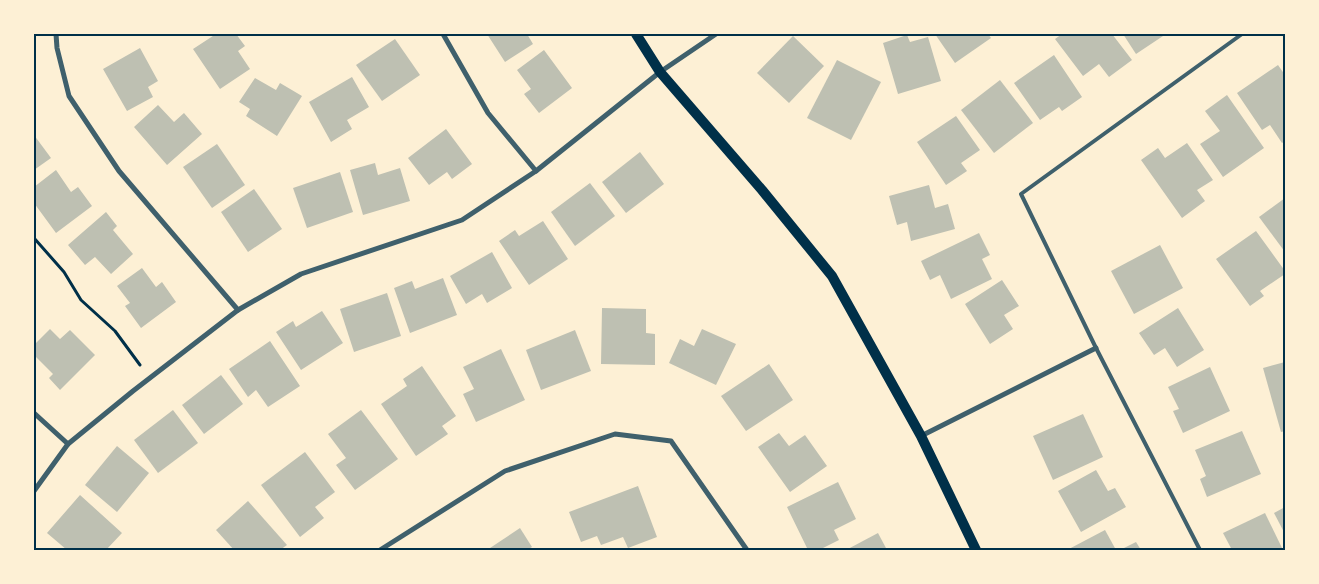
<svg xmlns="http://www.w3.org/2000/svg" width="1319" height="584" font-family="'PT Sans Narrow',sans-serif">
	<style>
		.building { fill: #bec0b2 }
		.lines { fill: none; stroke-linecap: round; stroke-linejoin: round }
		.path { stroke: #003049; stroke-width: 3 }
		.service { stroke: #3f606c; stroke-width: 4 }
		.minor { stroke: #3f606c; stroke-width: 5 }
		.secondary { stroke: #003049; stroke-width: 10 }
		.neatline { fill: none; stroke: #003049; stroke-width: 2 }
	</style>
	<rect width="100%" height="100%" fill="#fdf0d5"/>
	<!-- building -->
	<g class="building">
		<path d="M216,34H236L245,46L238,51L250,69L220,89L193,49Z"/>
		<path d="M487,34H527L533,44L505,62Z"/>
		<path d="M935,34H988L991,38L955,63Z"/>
		<path d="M1062,34H1112L1132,60L1109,77L1099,64L1083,76L1055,39Z"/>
		<path d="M1123,34H1166L1136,54Z"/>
		<path d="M907,35L910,42L928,37L941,81L898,94L883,43Z"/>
		<path d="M793,36L824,66L789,103L757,73Z"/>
		<path d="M395,39L420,75L382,101L356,65Z"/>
		<path d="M140,48L158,81L148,87L153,97L127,111L103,69Z"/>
		<path d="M544,50L572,88L539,113L524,94L531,89L517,70Z"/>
		<path d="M1054,55L1082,97L1062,111L1059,107L1040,120L1014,83Z"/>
		<path d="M837,60L881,82L851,140L807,118Z"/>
		<path d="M1278,65L1285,75V141L1282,143L1270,125L1262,130L1237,93Z"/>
		<path d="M352,77L369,107L347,120L352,129L331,142L309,102Z"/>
		<path d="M255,78L276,90L280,83L302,96L277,136L246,116L250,109L239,102Z"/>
		<path d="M1000,80L1033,123L994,153L961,110Z"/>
		<path d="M1227,95L1264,148L1223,177L1200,144L1220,131L1205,111Z"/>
		<path d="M158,105L174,122L184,113L202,134L167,165L134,127Z"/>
		<path d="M956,116L980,150L961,163L967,171L946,185L917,142Z"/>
		<path d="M446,129L472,164L452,179L447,172L429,185L408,158Z"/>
		<path d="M34,135L51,158L34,170Z"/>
		<path d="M1187,143L1213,180L1197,190L1205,201L1182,218L1141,160L1158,148L1165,158Z"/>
		<path d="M217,144L245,185L212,208L183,167Z"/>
		<path d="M640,152L664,184L626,213L602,182Z"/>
		<path d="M375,163L378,175L400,168L410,201L363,215L350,170Z"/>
		<path d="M56,170L71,192L78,187L92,206L56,233L34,203V187Z"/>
		<path d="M340,172L353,212L307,228L293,188Z"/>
		<path d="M590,183L615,216L575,246L551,212Z"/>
		<path d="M929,185L935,208L948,204L955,229L911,241L907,222L897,225L889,196Z"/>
		<path d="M254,189L282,229L248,252L221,212Z"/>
		<path d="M1285,198V252L1259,217Z"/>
		<path d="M106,212L117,226L113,230L133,254L111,274L95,257L85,265L68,245Z"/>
		<path d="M543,221L568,259L529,285L499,241L515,230L519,236Z"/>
		<path d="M1256,231L1285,271V274L1260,291L1264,296L1250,306L1216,259Z"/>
		<path d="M979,233L990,255L982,259L992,279L951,299L940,275L930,280L921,261Z"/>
		<path d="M1160,245L1183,288L1134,314L1111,271Z"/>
		<path d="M492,252L512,288L487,303L482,294L466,304L450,276Z"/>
		<path d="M142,268L156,287L162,282L176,302L141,328L125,306L130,303L117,286Z"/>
		<path d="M443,278L457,315L410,333L394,288L412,281L415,289Z"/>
		<path d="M1002,280L1019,306L1004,315L1013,329L990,344L965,304Z"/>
		<path d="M387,293L401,336L354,352L340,309Z"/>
		<path d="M602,308L646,309V333L655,334V365L601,364Z"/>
		<path d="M1178,308L1204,350L1177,367L1165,348L1154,355L1139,333Z"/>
		<path d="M322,311L343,343L301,370L276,332L293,321L296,327Z"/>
		<path d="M50,329L60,339L70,330L95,355L60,390L49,378L53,374L34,355V345Z"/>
		<path d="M702,329L736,344L716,385L669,363L680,339L694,346Z"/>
		<path d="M575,330L591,371L541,390L526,350Z"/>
		<path d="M270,341L300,386L268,407L256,390L248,397L229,369Z"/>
		<path d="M501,349L525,400L476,422L463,394L474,389L463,367Z"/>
		<path d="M1285,362V431L1281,432L1263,368Z"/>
		<path d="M769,364L793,400L746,431L721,396Z"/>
		<path d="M422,366L456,416L442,426L448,434L416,456L381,404L407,386L403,379Z"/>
		<path d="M1210,367L1230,411L1183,433L1173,411L1179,409L1168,387Z"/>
		<path d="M221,375L243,404L204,434L182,405Z"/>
		<path d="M173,410L198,443L158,473L134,440Z"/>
		<path d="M361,410L398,459L355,490L336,465L346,458L328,434Z"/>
		<path d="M1083,414L1103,457L1053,480L1033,436Z"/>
		<path d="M1242,431L1261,474L1207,497L1200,479L1206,476L1195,450Z"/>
		<path d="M779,433L789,446L805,435L827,466L790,492L758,447Z"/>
		<path d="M117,446L149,473L117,512L85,485Z"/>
		<path d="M305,452L335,492L315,507L324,518L300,537L261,485Z"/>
		<path d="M1096,470L1108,491L1115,488L1126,507L1081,532L1058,491Z"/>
		<path d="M838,482L856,519L834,530L839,540L819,550H808L787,507Z"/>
		<path d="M638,486L657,537L628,548L623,537L601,545L597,536L581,542L569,512Z"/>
		<path d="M80,495L122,533L106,550H83L80,548L78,550H67L47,533Z"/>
		<path d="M248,501L287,545L280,550H234L216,530Z"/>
		<path d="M1285,507V534L1274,513Z"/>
		<path d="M1265,513L1283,550H1232L1223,533Z"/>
		<path d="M520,528L532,547L527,550H487Z"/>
		<path d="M1105,530L1116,550H1067Z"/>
		<path d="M878,533L887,550H846Z"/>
		<path d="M1136,542L1141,550H1120Z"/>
	</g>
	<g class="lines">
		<!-- path -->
		<path class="path" d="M34,238L64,272L81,300L115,331L140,365"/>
		<!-- service -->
		<path class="service" d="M1200,550L1096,348L1021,194L1242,34"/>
		<!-- minor -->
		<g class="minor">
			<path d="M56,34L57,48L69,96L119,171L238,310"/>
			<path d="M443,34L488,113L536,171"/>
			<path d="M34,413L68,444"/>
			<path d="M921,436L1096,348"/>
			<path d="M34,491L68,444L133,391L238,310L301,274L462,220L536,171L660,72L716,34"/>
			<path d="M380,550L505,471L615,434L671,441L747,550"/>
		</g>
		<!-- secondary -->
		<path class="secondary" d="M636,34L660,72L762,190L832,276L921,436L976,550"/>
	</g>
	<!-- border -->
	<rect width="1319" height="584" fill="none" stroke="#fdf0d5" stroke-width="70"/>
	<rect x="35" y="35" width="1249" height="514" class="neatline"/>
</svg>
